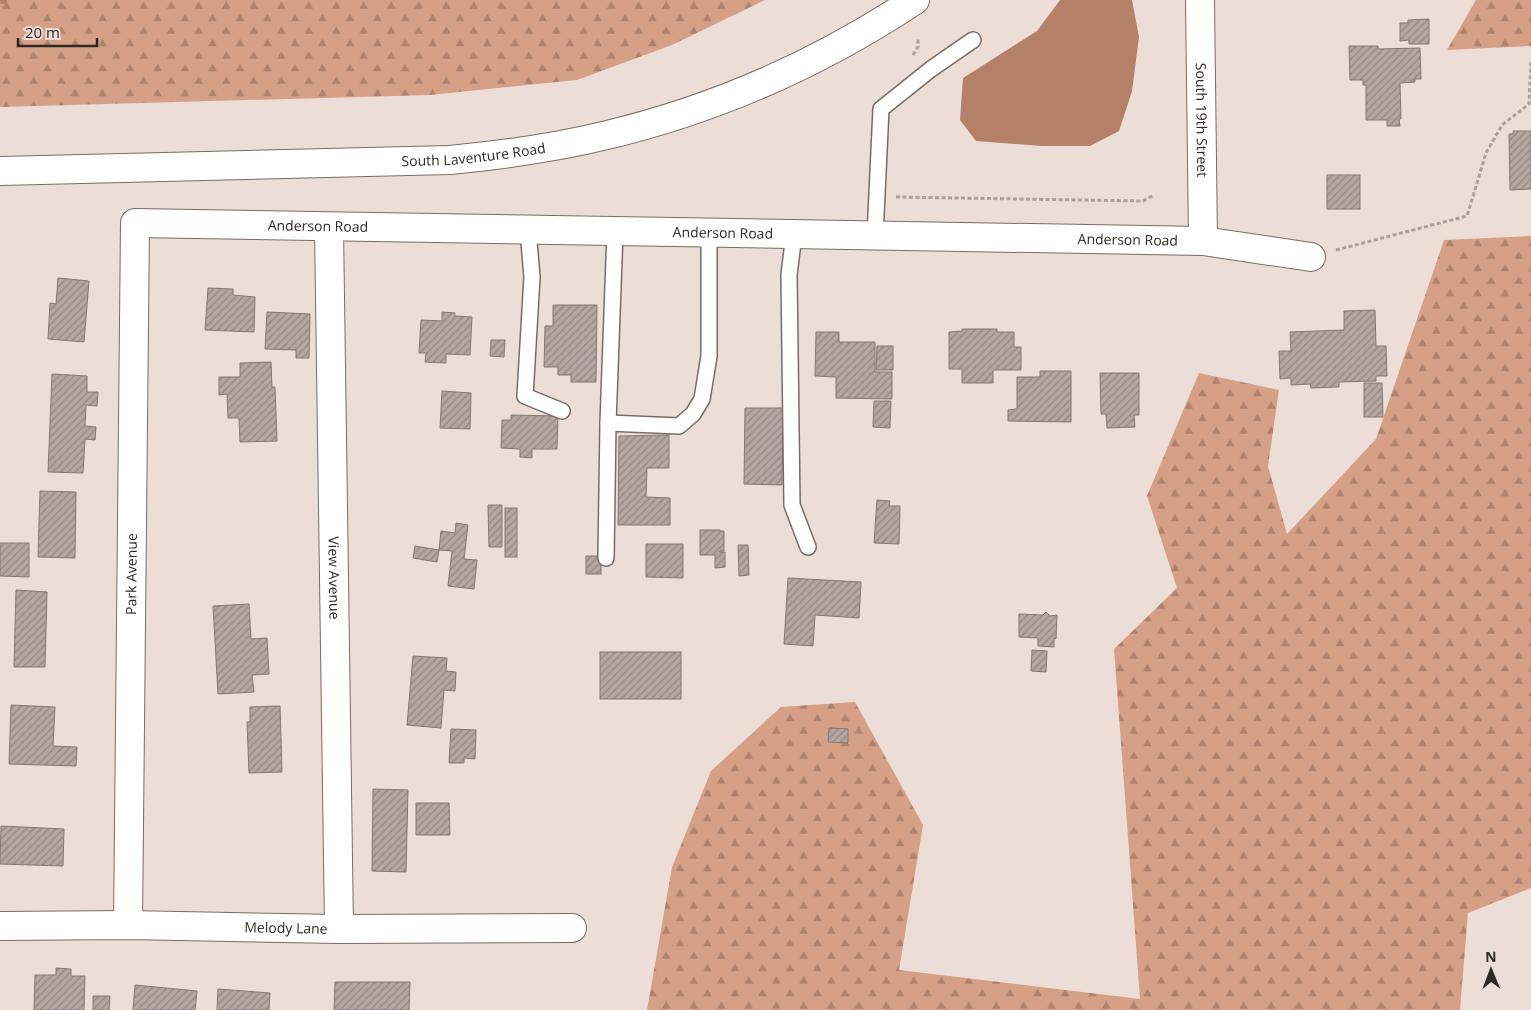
<svg xmlns="http://www.w3.org/2000/svg" width="1531" height="1010" font-family="'Open Sans',sans-serif">
	<style>
		.forest { fill: url(#forest-firs) }
		.water { fill: #b48068 }
		.lines { fill: none; stroke-linecap: round; stroke-linejoin: round }
		.stream { stroke: #b48068; stroke-width: 8 }
		.building { fill: url(#building-hatch); stroke: #847771 }
		.lane-casing { stroke: #796c66; stroke-width: 18 }
		.street-casing { stroke: #796c66; stroke-width: 30 }
		.secondary-casing { stroke: #796c66; stroke-width: 30 }
		.path { stroke: #aa9f9a; stroke-width: 3; stroke-dasharray: 4 2.5; stroke-linecap: butt }
		.lane { stroke: #fff; stroke-width: 15 }
		.street { stroke: #fff; stroke-width: 28 }
		.secondary { stroke: #fff; stroke-width: 28 }
		.labels { text-anchor: middle; stroke-width: 4.5; stroke-linejoin: round; paint-order: stroke }
		.street-label { font-size: 14px; fill: #2e2926; stroke: #ecded7 }
	</style>
	<defs>
		<pattern id="forest-firs" width="22" height="20" patternUnits="userSpaceOnUse" patternTransform="scale(1.25)"><rect width="22" height="20" fill="#d6a087"/><path d="M5 1l3.5 6h-7zM16 11l3.5 6h-7z" fill="#ae826e"/></pattern>
		<pattern id="building-hatch" width="6" height="6" patternUnits="userSpaceOnUse" patternTransform="scale(1.25)"><rect width="6" height="6" fill="#b4a6a0"/><path d="M-1 1l2-2M0 6l6-6M5 7l2-2" fill="none" stroke="#938782"/></pattern>
	</defs>
	<rect width="100%" height="100%" fill="#ecded7"/>
	<!-- forest -->
	<g class="forest">
		<path d="M0,0H765L672,45L577,80L430,95L0,107Z"/>
		<path d="M1476,0H1531V46L1447,50Z"/>
		<path d="M1531,236V888L1468,913L1460,1010H647L672,867L711,771L781,707L855,702L923,825L899,970L1140,999L1114,649L1177,588L1147,496L1199,373L1279,390L1268,466L1287,534L1376,439L1444,240Z"/>
	</g>
	<!-- water -->
	<path class="water" d="M1060,0H1132L1139,37L1132,91L1119,131L1090,146H1042L976,141L960,120L963,78L1037,31Z"/>
	<g class="lines">
		<!-- stream -->
		<path class="stream" d="M0,0H3"/>
	</g>
	<!-- building -->
	<g class="building">
		<path d="M1429,19V44H1409V40L1400,41V23H1408V20Z"/>
		<path d="M1349,46H1378V49L1420,48L1421,79H1415V82L1400,83L1401,119H1399L1400,126H1387V120H1366V85H1363V80H1350Z"/>
		<path d="M1513,131H1531V189L1510,190L1509,134H1513Z"/>
		<rect x="1327" y="175" width="33" height="34"/>
		<path d="M58,278L89,281L84,342L48,339L50,303L56,304Z"/>
		<path d="M208,288L233,289V295L255,297L254,332L205,330Z"/>
		<path d="M553,305H597L596,382H571V375H558V367H544L545,326H553Z"/>
		<path d="M1375,310L1376,346H1386L1387,376H1376V381L1339,382V387H1337L1311,388L1310,384L1291,385V378L1280,379L1279,351H1291L1290,332L1344,330V311Z"/>
		<path d="M267,312L310,314L309,358H296V350L265,349Z"/>
		<path d="M442,312L455,313V316L472,317L470,355L446,354V363L425,362L426,353H419L421,320L442,321Z"/>
		<path d="M962,329H997V332H1014V347H1021V370H993V383H962V369H949V332L962,331Z"/>
		<path d="M816,332H839V342H875V372H892V399L836,398V377L815,376Z"/>
		<path d="M491,340H505L504,357L490,356Z"/>
		<path d="M877,346H893V370H876Z"/>
		<path d="M271,362L272,387H275L277,441L240,442L239,418H228L227,394L219,395V377H240V363Z"/>
		<path d="M1040,371H1071V422L1008,421V410L1017,409V377H1040Z"/>
		<path d="M1100,373H1139V415H1134L1135,427L1107,428L1106,414H1101Z"/>
		<path d="M52,374L87,376V392H98L97,406L86,405L85,426L96,427L95,440L85,439L83,473L48,472Z"/>
		<path d="M1364,383H1382L1383,417H1364Z"/>
		<path d="M442,391L471,393L470,429L440,428Z"/>
		<path d="M874,401H891L890,428L873,427Z"/>
		<path d="M745,408H783L782,485L744,484Z"/>
		<path d="M511,415L558,416L557,449H532V458L520,457V449L501,448L502,420H511Z"/>
		<path d="M669,435V468H647L646,497L670,498V525H618L619,436Z"/>
		<path d="M40,491L76,492L75,558L38,557Z"/>
		<path d="M877,500L890,501L889,506H900L899,544L874,543Z"/>
		<path d="M488,505H502V547H489Z"/>
		<rect x="505" y="508" width="12" height="49"/>
		<path d="M456,523L468,525L464,559L477,560L474,589L448,586L452,551L439,550L441,531L455,533Z"/>
		<path d="M700,530H720V531H724V551H720V552H725V567L715,568V555H700Z"/>
		<path d="M0,543H29V577L0,576Z"/>
		<path d="M646,544H683V578L646,577Z"/>
		<path d="M738,545H748L749,575L739,576Z"/>
		<path d="M415,546L439,550L437,562L413,558Z"/>
		<rect x="586" y="556" width="15" height="18"/>
		<path d="M788,578L861,582L859,618L815,615L813,646L784,644Z"/>
		<path d="M16,590L47,592L45,667H14Z"/>
		<path d="M249,604L251,639L267,638L269,674L252,675L254,692L218,694L213,606Z"/>
		<path d="M1046,612L1050,616L1057,615L1056,639L1054,638V647L1038,646V638L1019,637V614L1043,615Z"/>
		<path d="M1032,650L1047,651L1046,672L1031,671Z"/>
		<rect x="600" y="652" width="81" height="47"/>
		<path d="M413,656L447,658L446,671L456,672L455,691L444,690L441,728L407,725Z"/>
		<path d="M11,705L55,707L53,746L77,747L76,766L9,764Z"/>
		<path d="M280,706L282,772L249,773L247,722H250V707Z"/>
		<path d="M829,728L848,729V743L828,742Z"/>
		<path d="M451,729L476,730L475,759L464,758V763H449Z"/>
		<path d="M373,789L408,790L406,872L372,871Z"/>
		<path d="M416,803H449L450,835H416Z"/>
		<path d="M1,826L64,829L63,866L0,864Z"/>
		<path d="M56,968L71,969V976H85L84,1010H34L35,975H56Z"/>
		<path d="M335,982H410L409,1010H334Z"/>
		<path d="M135,985L197,991L195,1010H133Z"/>
		<path d="M218,989L270,993L269,1010H217Z"/>
		<path d="M93,996H110L109,1010H93Z"/>
	</g>
	<g class="lines">
		<defs>
			<g id="lane">
				<path d="M528,230L532,277L525,396L562,411"/>
				<path d="M794,234L789,275L792,505L808,547"/>
				<path d="M875,236L881,109L931,69L973,40"/>
				<path d="M608,423L679,426L693,414L702,399L709,356V233"/>
				<path d="M606,558L608,423L615,232"/>
			</g>
			<g id="street">
				<path id="s1" d="M1200,0L1203,241"/>
				<path id="s2" d="M329,227L339,929"/>
				<path id="s3" d="M128,925L135,223L1203,241L1311,257"/>
				<path id="s4" d="M0,926L128,925L339,929L572,928"/>
			</g>
			<g id="secondary">
				<path id="s5" d="M0,171L450,160C501,155 553,148 603,136C714,110 820,63 915,0"/>
			</g>
		</defs>
		<!-- lane casing -->
		<use href="#lane" class="lane-casing"/>
		<!-- street casing -->
		<use href="#street" class="street-casing"/>
		<!-- secondary casing -->
		<use href="#secondary" class="secondary-casing"/>
		<!-- path -->
		<g class="path">
			<path d="M913,55L918,47V39"/>
			<path d="M896,197L1143,201L1154,195"/>
			<path d="M1336,250L1467,216L1486,153L1502,125L1529,104L1531,62"/>
		</g>
		<!-- lane -->
		<use href="#lane" class="lane"/>
		<!-- street -->
		<use href="#street" class="street"/>
		<!-- secondary -->
		<use href="#secondary" class="secondary"/>
	</g>
	<g class="labels">
		<!-- street labels -->
		<g class="street-label">
			<text dy="5" stroke="none"><textPath href="#s1" startOffset="120">South 19th Street</textPath></text>
			<text dy="5" stroke="none"><textPath href="#s5" startOffset="474">South Laventure Road</textPath></text>
			<text dy="5" stroke="none"><textPath href="#s3" startOffset="885">Anderson Road</textPath></text>
			<text dy="5" stroke="none"><textPath href="#s3" startOffset="1290">Anderson Road</textPath></text>
			<text dy="5" stroke="none"><textPath href="#s3" startOffset="1695">Anderson Road</textPath></text>
			<text dy="5" stroke="none"><textPath href="#s3" startOffset="351">Park Avenue</textPath></text>
			<text dy="5" stroke="none"><textPath href="#s2" startOffset="351">View Avenue</textPath></text>
			<text dy="5" stroke="none"><textPath href="#s4" startOffset="286">Melody Lane</textPath></text>
		</g>
	</g>
	<!-- north arrow -->
	<g transform="translate(1491 970) rotate(359)" stroke="#ecded7" stroke-width="4" paint-order="stroke">
	<path d="M0-4L9 19L0 12L-9 19Z" fill="#2e2926"/>
	<text y="-8" font-size="14" font-weight="bold" text-anchor="middle" fill="#2e2926">N</text>
	</g>
	<!-- scale -->
	<path d="M18 38v8h79v-8" fill="none" stroke="#2e2926" stroke-width="2.5"/>
	<text x="25" y="38" font-size="15" fill="#2e2926" stroke="#ecded7" stroke-width="4" paint-order="stroke">20 m</text>
</svg>
